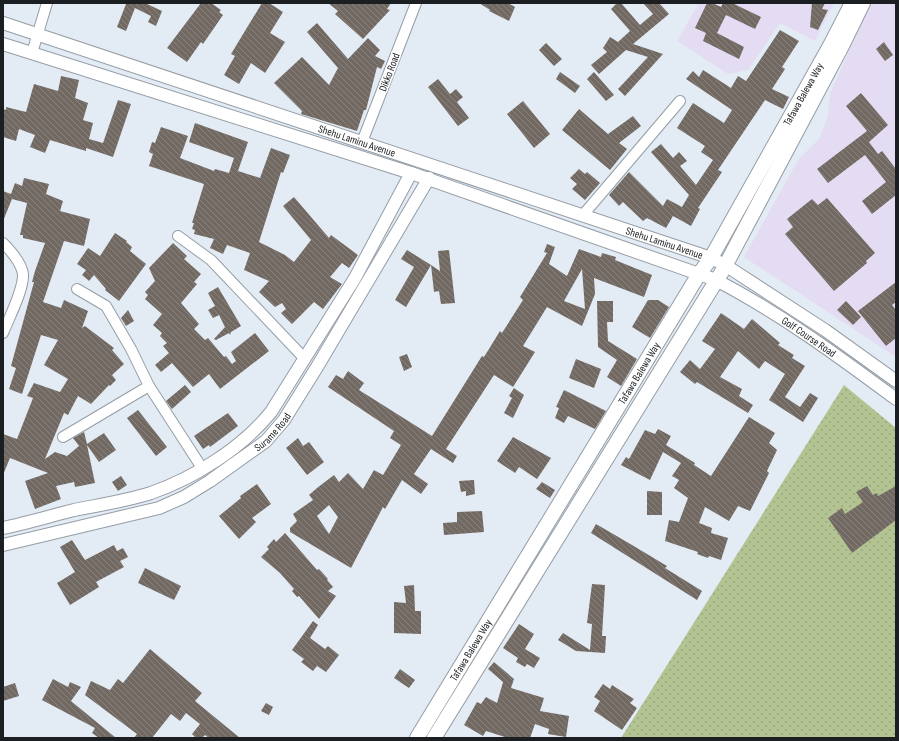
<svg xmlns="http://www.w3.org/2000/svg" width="899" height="741" font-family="'Sofia Sans Condensed',sans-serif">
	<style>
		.education { fill: #e4dcf2 }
		.grass { fill: url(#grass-dots) }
		.building { fill: url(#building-back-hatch); fill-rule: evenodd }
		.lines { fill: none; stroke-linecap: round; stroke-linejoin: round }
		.minor-casing { stroke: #959da5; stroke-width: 12 }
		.tertiary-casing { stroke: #959da5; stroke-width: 14 }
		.secondary-casing { stroke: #959da5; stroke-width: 16 }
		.minor { stroke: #fff; stroke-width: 10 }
		.tertiary { stroke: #fff; stroke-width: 12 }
		.secondary { stroke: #fff; stroke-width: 14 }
		.labels { text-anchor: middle; stroke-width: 3; stroke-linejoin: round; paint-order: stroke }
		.street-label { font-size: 11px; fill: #1c1f22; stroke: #fff }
	</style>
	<defs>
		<pattern id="grass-dots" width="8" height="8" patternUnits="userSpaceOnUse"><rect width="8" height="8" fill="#b3c391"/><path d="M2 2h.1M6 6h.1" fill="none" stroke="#99a77d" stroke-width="1.8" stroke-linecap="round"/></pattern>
		<pattern id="building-back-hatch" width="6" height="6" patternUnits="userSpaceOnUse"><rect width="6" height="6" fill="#726963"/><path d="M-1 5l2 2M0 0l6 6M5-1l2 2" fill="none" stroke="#88827e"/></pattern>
	</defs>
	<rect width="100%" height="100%" fill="#e3ecf5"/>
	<!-- education -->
	<g class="education">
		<path d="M699,3H834L815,41L780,23L748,70L728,74L677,41Z"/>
		<path d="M871,3H896V357L744,257L798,160L819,139L828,116L830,93Z"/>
	</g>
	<!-- grass -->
	<path class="grass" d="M844,385L896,428V738H621Z"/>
	<!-- building -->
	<g class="building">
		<path d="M124,3H145L162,11L156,26L148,22L151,16L135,8L126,31L117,27L126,4Z"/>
		<path d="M201,3H211L221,10L219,12L223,15L203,44L201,42L187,62L167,48Z"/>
		<path d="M262,3H269L283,12L270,33L285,42L265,73L251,63L239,84L224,75L235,56L231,54Z"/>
		<path d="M328,3H391L387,9L390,10L363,39L335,14L338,11Z"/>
		<path d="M479,3H508L515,7L509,21L489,11L490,10Z"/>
		<path d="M617,3H621L640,25L653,14L643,3H659L669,14L633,44L663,54L625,96L618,89L648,57L626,50L599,74L591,65L607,52L603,48L610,37L618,42L630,31L611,9Z"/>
		<path d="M707,3H712L721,7L723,3H732L761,17L755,29L726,15L717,33L744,47L739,59L703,41L706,33L695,28Z"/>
		<path d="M812,3H825L822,9L828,10L818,30L810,27Z"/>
		<path d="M317,23L348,59L368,38L380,50L375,56L385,61L381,69L377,67L366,110H364L357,131L301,114L302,111L274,83L302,57L329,85L338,68L307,32Z"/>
		<path d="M780,30L799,41L782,67L785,69L772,89L789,97L783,109L765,100L718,170L722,172L698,208L700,209L691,226L673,216L666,228L647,218L643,221L623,202L619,206L609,195L629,172L663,206L667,199L682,207L689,195L651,152L661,144L673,158L679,152L687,161L680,166L696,185L713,160L701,152L705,146L677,128L693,103L724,123L732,110L686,79L693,71L699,77L703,70L731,88L738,76L746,81Z"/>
		<path d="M884,42L893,55L885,61L876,49Z"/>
		<path d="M546,43L562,59L554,66L539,50Z"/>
		<path d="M560,72L580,86L575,93L556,79Z"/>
		<path d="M594,72L614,95L606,101L587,79Z"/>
		<path d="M61,76L79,80L75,98L88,103L83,120L93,123L89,139L103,143L118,100L131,104L113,157L86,148V151L50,140L45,153L30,147L35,135L19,129L16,141L3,137V109L6,110V107L26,112L34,84L58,91Z"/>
		<path d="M438,79L450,94L456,89L463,97L457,102L469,118L458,126L428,87Z"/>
		<path d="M861,93L888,125L869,142L878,154L882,151L896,169V195L872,214L862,201L886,182L865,155L828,183L817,169L867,131L846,106Z"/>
		<path d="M523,101L550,134L534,148L507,114Z"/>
		<path d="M579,109L608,134L633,116L641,126L619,143L627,149L610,170L562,130Z"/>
		<path d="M195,123L248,142L238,171L260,178L271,148L290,155L283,173L281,172L259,242L285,255L294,262L311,240L283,206L294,197L329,238L331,235L358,255L349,268L342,263L330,277L342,284L323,309L314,302L292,324L281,313L286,309L282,303L275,307L259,292L269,281L244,270L250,253L227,245L223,254L210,248L214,239L194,234L195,230L192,229L194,223H192L204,184L149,166L153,154L149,152L152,142L155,143L161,127L188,136L180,158L214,171L215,169L229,173L234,158L189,142Z"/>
		<path d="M579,169L585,174L587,172L600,183L585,200L572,189L577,184L570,178Z"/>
		<path d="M24,178L49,184L46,194L63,201L60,211L90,219L84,246L64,241L43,302L61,308L64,300L88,311L82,328L85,326L114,348L112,350L124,364L112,375L116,380L110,386L109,385L91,404L78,396L68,415L64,413L45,459L55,452L67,456L79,446L73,438L84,432L87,444L104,433L116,450L99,462L87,445L95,483L75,487L74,482L56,486L61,499L35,509L25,481L48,473L10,458L3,475V434L17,439L33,398L27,396L34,383L60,392L68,379L44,365L58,340L41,335L22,394L9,389L16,368L11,366L34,282H32L35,271L45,243L23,238V235H20L27,203L12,199L3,221V191L11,194L15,183L22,186Z"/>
		<path d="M827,198L875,253L866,261L867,263L834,291L785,234L793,227L787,219L812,199L818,205Z"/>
		<path d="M115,233L127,241L126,242L132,247L130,251L146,264L119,301L105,290L106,289L94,275L89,281L82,275L86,270L77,264L88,248L100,256Z"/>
		<path d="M173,243L187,256L184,259L201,274L194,282L197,284L181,303L199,324L194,329L205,340L208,338L224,357L226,356L232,364L236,361L231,352L255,333L269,351L220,389L209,374L193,387L172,363L161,372L155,365L169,353L163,346L167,343L160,336L162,333L153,325L162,314L145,299L148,295L145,292L155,281L149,268Z"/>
		<path d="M547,244L555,247L549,264L567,276L579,249L601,257L602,253L616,257L615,260L652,275L644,297L594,278L595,294L582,326L547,307L523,346L535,352L513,387L494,375L446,449L457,456L453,463L431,449L414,474L428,484L421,494L402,480L385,509L383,507L351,568L290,532V528L297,521L293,514L313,500L309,495L317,488L334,475L339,482L348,473L363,489L374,470L383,475L401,445L390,438L394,431L328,387L336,375L343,379L348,371L364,383L359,390L432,436L482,356L484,357L500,331L502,333L523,300L520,297L547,253L544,252ZM582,269L585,309L564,301ZM329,505L338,517L329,534L317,516Z"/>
		<path d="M407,250L431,265L406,307L395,300L414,267L401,259Z"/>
		<path d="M449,250L455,303L441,304L439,291L434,292L431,265L440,271L438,251Z"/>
		<path d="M896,282V302L892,305L896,310V338L886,346L858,311Z"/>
		<path d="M218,287L241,326L231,332L230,335L229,333L216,340L214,339L225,327L219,315L213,318L208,310L215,306L208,293Z"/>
		<path d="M648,300H658L669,307L650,338L632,327Z"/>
		<path d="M597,301H613V322H607L608,341L637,359L621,386L607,377L617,360L598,347Z"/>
		<path d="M846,301L861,317L853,325L837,310Z"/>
		<path d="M128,310L134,321L126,326L121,318Z"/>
		<path d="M721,313L744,329L752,319L780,343L778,345L794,355L792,358L805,366L785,397L800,407L810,393L818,398L803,422L769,400L785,374L765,361L759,369L738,351L720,377L742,389L739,396L753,405L748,413L697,382L695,384L680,372L690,360L700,369L715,349L702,341Z"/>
		<path d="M407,354L412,367L404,371L399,357Z"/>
		<path d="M576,359L601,369L594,388L569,378Z"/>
		<path d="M185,385L191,392L172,409L166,401Z"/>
		<path d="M514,388L524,395L513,418L504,413L512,398L509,396Z"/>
		<path d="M564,390L606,411L595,429L568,416L564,423L555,418L559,408L556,407Z"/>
		<path d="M138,410L167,447L156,456L127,418Z"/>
		<path d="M228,413L238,426L210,447L209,445L203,449L194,436Z"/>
		<path d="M749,417L775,433L769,443L777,450L767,471L769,473L750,511L738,506L729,521L705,507L699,523L712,528L711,533L728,538L721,560L709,556L708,558L697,554L698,552L665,541L669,520L679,522L688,498L674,488L679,480L672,476L681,463L663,452L650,480L621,465L626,457L629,459L645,430L655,434L658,429L671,436L666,445L695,463L694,465L711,476Z"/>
		<path d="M513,437L551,458L537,479L519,467L515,473L497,461Z"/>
		<path d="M298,438L303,446L309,442L324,462L307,475L286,448Z"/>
		<path d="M121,476L127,485L118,491L112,482Z"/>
		<path d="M474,480L475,494L466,496V491L461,492L459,481Z"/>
		<path d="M542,482L555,490L550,498L536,489Z"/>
		<path d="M257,484L271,504L252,518L256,522L239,539L219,516L241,498L240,496Z"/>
		<path d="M867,486L873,495L876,493L878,496L896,486V520L852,553L828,518L842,508L845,514L863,502L856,492Z"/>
		<path d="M647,491L662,492V515H647Z"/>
		<path d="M482,511L484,532L444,535L443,523L457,522V512Z"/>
		<path d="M596,524L632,545L667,566L665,568L702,591L697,600L591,533Z"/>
		<path d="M285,533L317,570L319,569L328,579L327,580L333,587L328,591L336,596L319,619L299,596L297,597L292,591L294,589L280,573L261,557L269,549L267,547L274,539L276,542Z"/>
		<path d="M72,540L85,560L114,545L117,551L123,548L128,557L120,561L124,567L96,582L99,587L70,605L57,583L75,572L60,547Z"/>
		<path d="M145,568L181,586L174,600L138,583Z"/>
		<path d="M592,584L605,585L602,636H606L605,653L576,651L558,640L563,633L590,650L592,624L587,623Z"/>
		<path d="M414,585L415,611H421V634L394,633V602L406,603L404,586Z"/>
		<path d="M313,621L318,625L310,638L325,649L328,646L339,655L326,672L317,666L313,671L301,662L304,659L292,650Z"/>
		<path d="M519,624L534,634L525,649L540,658L534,668L527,664L525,667L516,662L518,658L503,648Z"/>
		<path d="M150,649L202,693L195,701L240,738H209L205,735L202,738H196L192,734L200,724L186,713L180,721L171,714L152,738H134L137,734L85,695L91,681L110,690L118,679L123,683Z"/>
		<path d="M494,662L514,679L511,688L544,698L540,711L569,716L566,737L548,734L549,729L535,724L530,738H508L486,731L483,736L464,725L477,702L481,704L486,697L497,703L503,682L488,669Z"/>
		<path d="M400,669L415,680L409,688L394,678Z"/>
		<path d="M53,679L68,687L70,682L81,687L71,701L116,738H99L92,733L95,728L42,700Z"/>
		<path d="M15,683L19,696L3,701V687Z"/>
		<path d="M603,684L610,689L612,685L634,699L630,703L637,708L622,730L594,711L600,701L594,697Z"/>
		<path d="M266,703L273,707L269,715L261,711Z"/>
	</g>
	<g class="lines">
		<defs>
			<g id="minor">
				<path d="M32,53L47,3"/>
				<path d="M362,142L416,3"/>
				<path d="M583,215L680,101"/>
				<path d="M178,236L211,260L305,359"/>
				<path d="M3,243C11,251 21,262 23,274C24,289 9,318 3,333"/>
				<path d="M77,289L106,306L131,349L149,386L202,468"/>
				<path d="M63,437L149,386"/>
			</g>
			<g id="tertiary">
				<path id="s1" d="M3,23L711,258L725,265L825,330L896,381"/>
				<path id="s2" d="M3,44L411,173L716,280C781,314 838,356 896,399"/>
				<path d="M3,528C27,523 50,516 74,510C99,505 126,501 151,493C194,478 242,448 271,412L355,278L411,173"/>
				<path id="s3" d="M3,545L159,508L184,497L210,481L266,441L284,420L317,367L429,178"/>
			</g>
			<g id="secondary">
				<path id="s4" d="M417,738L699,274L711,258L831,44L852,3"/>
				<path d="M434,738L723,270L842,46L863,3"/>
			</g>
		</defs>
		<!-- minor casing -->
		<use href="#minor" class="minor-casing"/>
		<!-- tertiary casing -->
		<use href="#tertiary" class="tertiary-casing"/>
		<!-- secondary casing -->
		<use href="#secondary" class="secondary-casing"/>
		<!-- minor -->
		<use href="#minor" class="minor"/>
		<!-- tertiary -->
		<use href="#tertiary" class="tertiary"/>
		<!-- secondary -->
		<use href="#secondary" class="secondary"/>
	</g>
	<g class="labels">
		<!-- street labels -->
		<g class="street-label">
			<text transform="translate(389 72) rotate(-69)" y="4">Dikko Road</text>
			<text dy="4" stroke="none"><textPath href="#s4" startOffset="751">Tafawa Balewa Way</textPath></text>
			<text dy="4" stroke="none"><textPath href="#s1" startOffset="373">Shehu Laminu Avenue</textPath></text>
			<text dy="4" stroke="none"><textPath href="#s1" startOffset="697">Shehu Laminu Avenue</textPath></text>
			<text dy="4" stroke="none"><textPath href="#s2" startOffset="860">Golf Course Road</textPath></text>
			<text dy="4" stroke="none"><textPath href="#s4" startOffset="427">Tafawa Balewa Way</textPath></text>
			<text dy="4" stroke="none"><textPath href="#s3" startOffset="298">Surame Road</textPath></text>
			<text dy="4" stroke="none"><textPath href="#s4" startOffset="103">Tafawa Balewa Way</textPath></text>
		</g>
	</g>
	<!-- border -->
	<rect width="899" height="741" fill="none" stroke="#1c1f22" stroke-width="8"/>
</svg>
